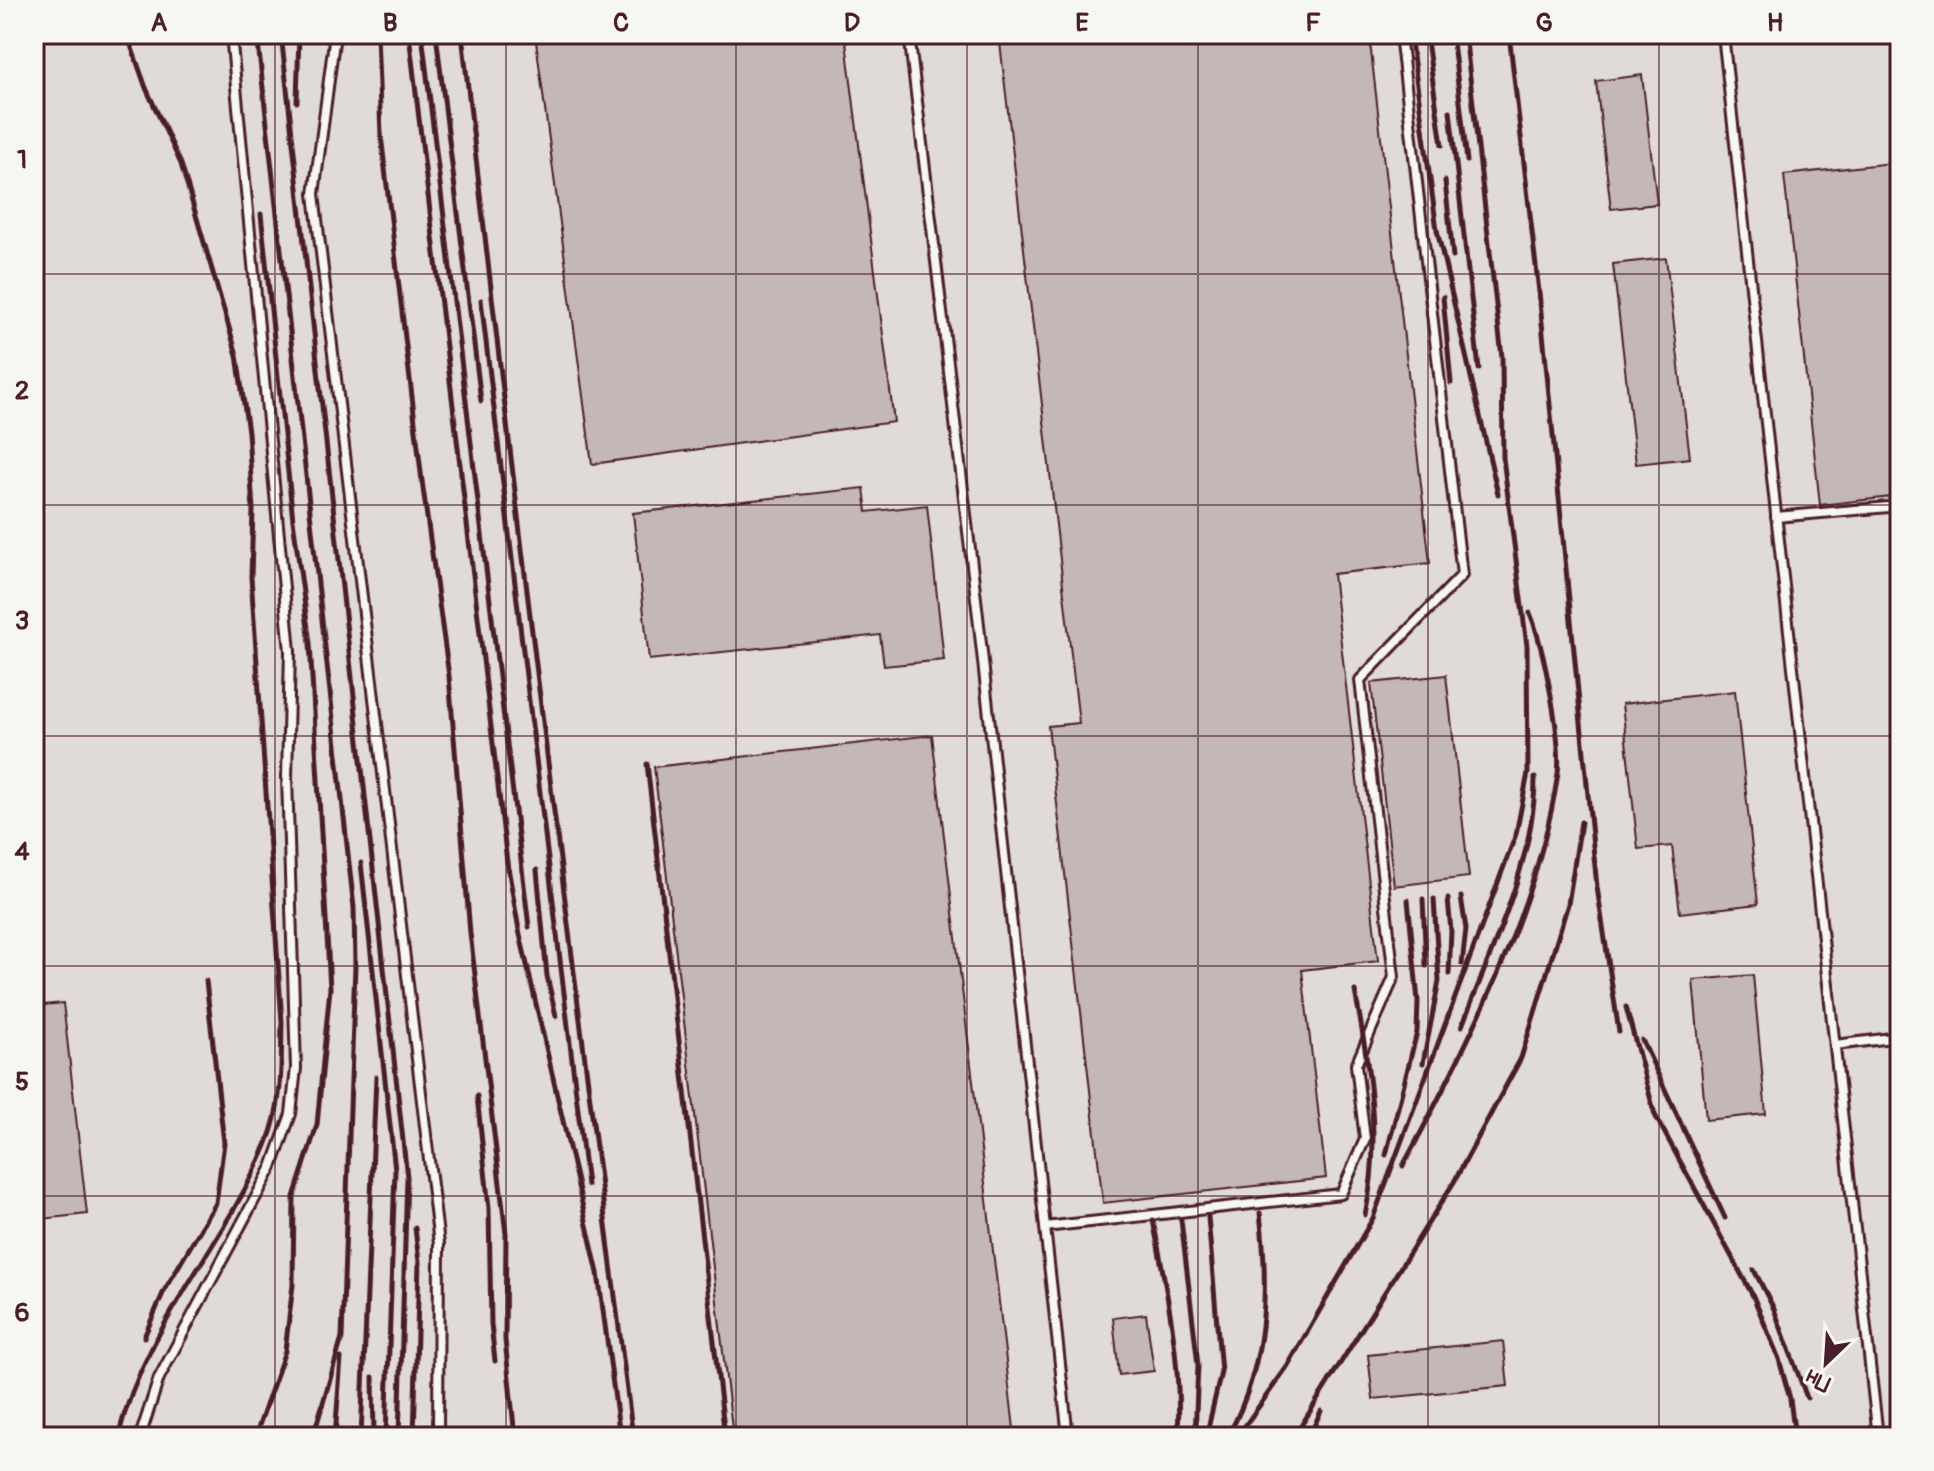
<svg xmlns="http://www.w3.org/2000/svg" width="1934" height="1471" font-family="Pangolin,sans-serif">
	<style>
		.built { fill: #e0dad8 }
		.building { fill: #c4b7b7; stroke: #4a1f2b; stroke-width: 2 }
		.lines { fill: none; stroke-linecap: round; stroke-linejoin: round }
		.service-casing { stroke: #4a1f2b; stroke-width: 14 }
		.service { stroke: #f6f6f2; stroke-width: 8 }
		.rail { stroke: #4a1f2b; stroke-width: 5 }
		.grid { fill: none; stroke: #4a1f2b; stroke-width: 2; stroke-opacity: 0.55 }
		.neatline { fill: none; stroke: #4a1f2b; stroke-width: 3 }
		.grid-label { font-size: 26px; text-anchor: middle; font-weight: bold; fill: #4a1f2b }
	</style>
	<rect width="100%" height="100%" fill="#ece9e6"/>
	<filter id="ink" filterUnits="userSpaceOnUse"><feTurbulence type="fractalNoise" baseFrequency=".0125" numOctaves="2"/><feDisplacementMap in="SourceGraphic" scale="16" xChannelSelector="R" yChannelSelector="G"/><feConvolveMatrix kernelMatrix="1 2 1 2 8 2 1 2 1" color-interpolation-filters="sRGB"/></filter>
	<g filter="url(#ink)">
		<!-- built -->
		<rect class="built" x="34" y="34" width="1866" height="1403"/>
		<!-- building -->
		<g class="building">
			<path d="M535,34H845L894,422L592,464Z"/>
			<path d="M999,34H1369L1430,563L1333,574L1378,961L1302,970L1326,1178L1103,1203L1048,726L1079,723Z"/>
			<path d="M1642,75L1657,204L1611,209L1596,81Z"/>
			<path d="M1900,162V496L1820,505L1784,175Z"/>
			<path d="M1666,258L1690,458L1636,464L1613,264Z"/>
			<path d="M864,488L867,512L927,505L944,660L884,666L880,635L649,660L633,513Z"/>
			<path d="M1446,675L1469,877L1394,886L1371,683Z"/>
			<path d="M1735,691L1758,904L1680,913L1672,846L1638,849L1622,704Z"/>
			<path d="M932,735L1015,1437H733L654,767Z"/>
			<path d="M1753,975L1766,1114L1706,1120L1693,980Z"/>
			<path d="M63,1003L87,1214L42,1219L34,1151V1006Z"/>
			<path d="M1146,1314L1154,1371L1119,1375L1113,1318Z"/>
			<path d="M1503,1341L1508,1386L1373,1399L1368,1355Z"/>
		</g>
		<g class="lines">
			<defs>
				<g id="service">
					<path d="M335,34L314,194L439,1244L438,1437"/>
					<path d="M909,34L978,616L1068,1437"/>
					<path d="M1723,34L1878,1437"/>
					<path d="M1776,517L1900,506"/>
					<path d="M1835,1045L1900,1037"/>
					<path d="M1045,1227L1341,1194L1365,1139L1356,1065L1394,977L1360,680L1462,575L1400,34"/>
					<path d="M140,1437L159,1378L272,1167L291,1114L296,1068L287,777L290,651L231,34"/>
				</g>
			</defs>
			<!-- service casing -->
			<use href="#service" class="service-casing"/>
			<!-- service -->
			<use href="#service" class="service"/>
			<!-- rail -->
			<g class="rail">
				<path d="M257,34L354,908L355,965L342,1338L313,1437"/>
				<path d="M281,34L407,1177L399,1437"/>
				<path d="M377,34L381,135L422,481L449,676L470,933L506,1234L505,1340L515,1437"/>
				<path d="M409,34L507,862L519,930L598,1273L620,1437"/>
				<path d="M422,34L529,927"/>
				<path d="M436,34L481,401"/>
				<path d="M462,34C514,502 573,970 633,1437"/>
				<path d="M1410,34L1437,230L1498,494"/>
				<path d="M1426,34L1442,145"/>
				<path d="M1452,34L1467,161"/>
				<path d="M1509,34L1539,292L1597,887L1619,1032"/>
				<path d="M297,102L299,34"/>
				<path d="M1450,111L1479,369"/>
				<path d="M1445,181L1453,257"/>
				<path d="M1443,297L1451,383"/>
				<path d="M481,300L587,1185"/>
				<path d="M647,764L725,1437"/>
				<path d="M361,863L395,1170L386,1437"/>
				<path d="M537,870L547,976L556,1016"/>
				<path d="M1461,897L1466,929L1462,964"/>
				<path d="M1423,899L1426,966"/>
				<path d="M1448,899L1451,931L1449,974"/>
				<path d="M1355,991C1369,1065 1382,1141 1365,1215"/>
				<path d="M1626,1007L1655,1115L1753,1296L1779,1359L1790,1399L1795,1437"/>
				<path d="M1462,1026C1491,950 1535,860 1535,778"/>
				<path d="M1642,1040L1725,1218"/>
				<path d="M1423,1063L1439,981L1434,899"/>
				<path d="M477,1096L489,1208L491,1324L495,1361"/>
				<path d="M1386,1155L1417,1032L1418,1001L1408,900"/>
				<path d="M1403,1166C1466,1049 1539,906 1558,773C1562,739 1543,645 1530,613"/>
				<path d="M1153,1220C1167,1292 1182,1364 1178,1437"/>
				<path d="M1181,1220L1198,1365L1195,1437"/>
				<path d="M1754,1270L1774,1309L1807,1398"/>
				<path d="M144,1337L164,1291L216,1203L224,1143L206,981"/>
				<path d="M373,1377L374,1437"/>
				<path d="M1229,1434C1267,1363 1269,1291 1260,1213"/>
				<path d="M118,1437C146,1323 224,1247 267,1143C283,1105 281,1063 282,1022L251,577L253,510L248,432L237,355L181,164L146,88L127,34"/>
				<path d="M255,1437L285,1351L293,1285L294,1197L317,1125L330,988L310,643L293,520L261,214"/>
				<path d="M335,1437L341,1358"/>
				<path d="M361,1437L376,1077"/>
				<path d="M414,1437L419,1262L415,1228"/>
				<path d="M1206,1437L1221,1372L1208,1217"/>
				<path d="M1237,1437L1287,1367L1373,1218L1516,834L1528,773L1527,646L1503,458L1502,357L1465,34"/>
				<path d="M1294,1437L1454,1182L1521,1058L1568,904L1581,822"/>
				<path d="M1309,1437L1321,1411"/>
			</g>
		</g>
	</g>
	<!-- grid -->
	<path class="grid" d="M275,34V1437M506,34V1437M736,34V1437M967,34V1437M1198,34V1437M1428,34V1437M1659,34V1437M34,274H1900M34,505H1900M34,736H1900M34,966H1900M34,1196H1900"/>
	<!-- margin -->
	<rect width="1934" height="1471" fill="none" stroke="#f6f6f2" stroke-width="88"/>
	<!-- north arrow -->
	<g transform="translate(1826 1363) rotate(205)" stroke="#f6f6f2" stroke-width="6" paint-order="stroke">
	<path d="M0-6L14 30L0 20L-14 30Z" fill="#4a1f2b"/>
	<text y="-12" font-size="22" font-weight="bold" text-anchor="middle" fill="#4a1f2b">Пн</text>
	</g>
	<rect x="44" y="44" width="1846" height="1383" class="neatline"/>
	<g class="grid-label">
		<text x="159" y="31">A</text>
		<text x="390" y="31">B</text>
		<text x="621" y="31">C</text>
		<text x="852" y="31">D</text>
		<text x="1082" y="31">E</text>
		<text x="1313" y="31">F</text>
		<text x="1544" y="31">G</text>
		<text x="1775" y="31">H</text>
		<text x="22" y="168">1</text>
		<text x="22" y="399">2</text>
		<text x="22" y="629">3</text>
		<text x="22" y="860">4</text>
		<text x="22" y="1090">5</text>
		<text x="22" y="1321">6</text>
	</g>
</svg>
